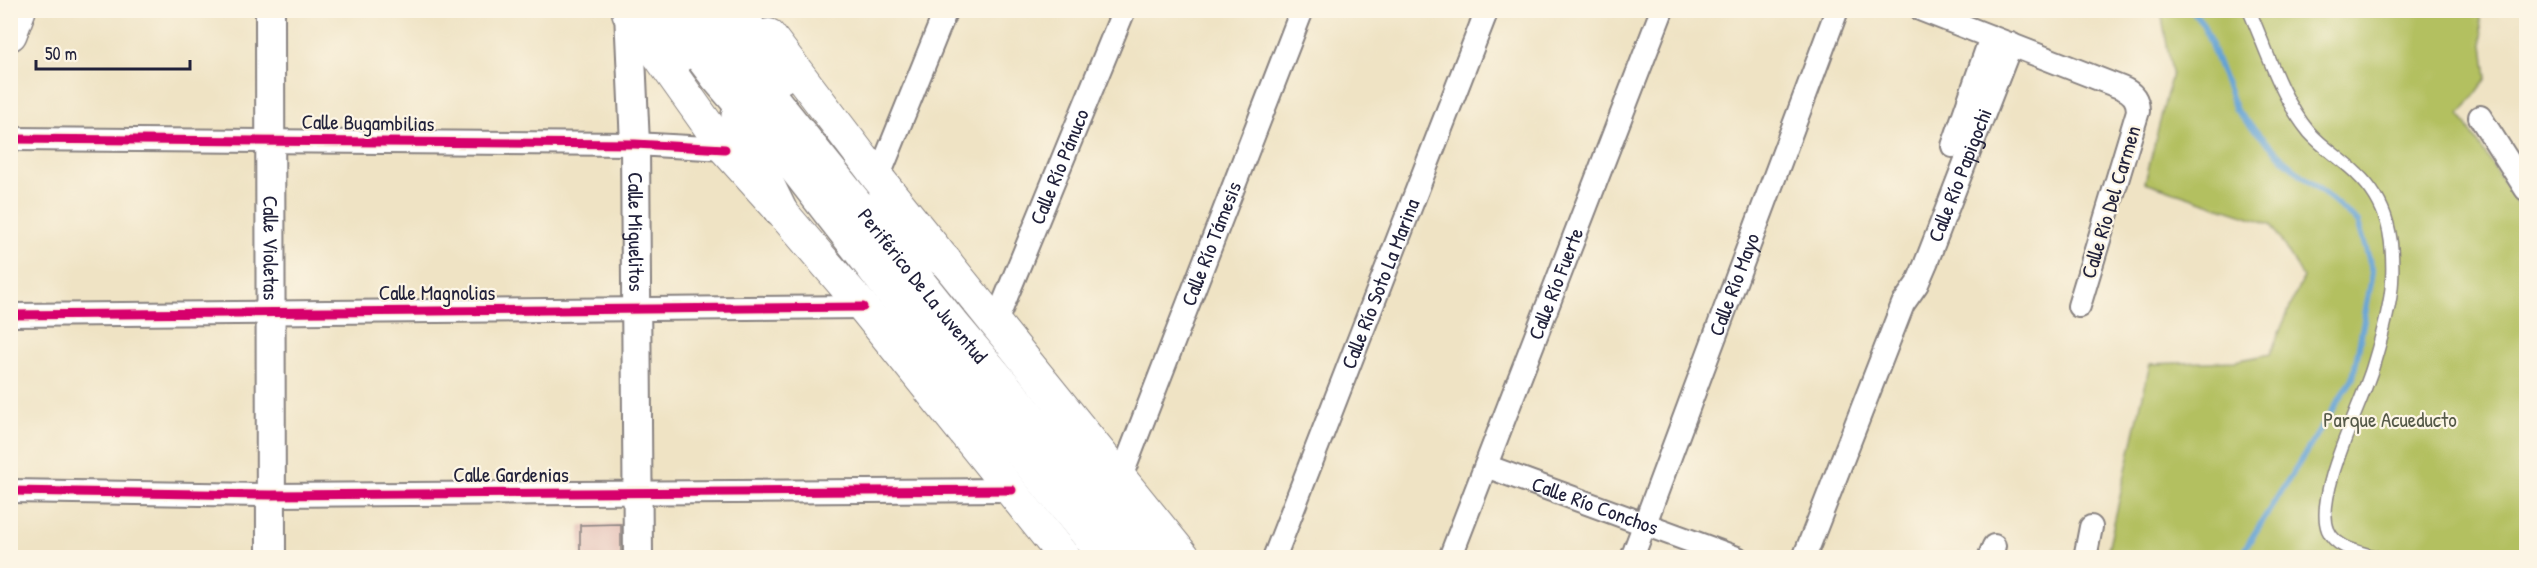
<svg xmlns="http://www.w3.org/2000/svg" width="2537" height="568" font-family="'Patrick Hand',sans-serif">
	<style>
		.green { fill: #b3c061; stroke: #6a714e; stroke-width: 1.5 }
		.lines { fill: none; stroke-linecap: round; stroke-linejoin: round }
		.stream { stroke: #62a2d4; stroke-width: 6 }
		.building { fill: #d7a19d }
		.service-casing { stroke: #888280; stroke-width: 15 }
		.minor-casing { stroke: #888280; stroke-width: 26 }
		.tertiary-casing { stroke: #888280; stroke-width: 32 }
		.secondary-casing { stroke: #888280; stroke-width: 34 }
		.primary-casing { stroke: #888280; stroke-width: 36 }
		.trunk-casing { stroke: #888280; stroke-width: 36 }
		.service { stroke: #fff; stroke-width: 12 }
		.minor { stroke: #fff; stroke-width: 22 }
		.tertiary { stroke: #fff; stroke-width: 28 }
		.secondary { stroke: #fff; stroke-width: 32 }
		.primary { stroke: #fff; stroke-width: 33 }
		.trunk { stroke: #fff; stroke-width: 33 }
		.cycleway-casing { stroke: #fcf5e5; stroke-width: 13 }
		.cycleway { stroke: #d6006c; stroke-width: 9 }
		.labels { text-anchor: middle; stroke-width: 4.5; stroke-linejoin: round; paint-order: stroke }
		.street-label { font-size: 21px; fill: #22223b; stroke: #fcf5e5 }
		.park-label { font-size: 21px; fill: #555948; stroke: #fcf5e5 }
	</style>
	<rect width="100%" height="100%" fill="#fcf5e5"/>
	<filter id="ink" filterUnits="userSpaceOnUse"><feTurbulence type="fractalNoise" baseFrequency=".0167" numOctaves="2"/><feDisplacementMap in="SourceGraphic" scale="12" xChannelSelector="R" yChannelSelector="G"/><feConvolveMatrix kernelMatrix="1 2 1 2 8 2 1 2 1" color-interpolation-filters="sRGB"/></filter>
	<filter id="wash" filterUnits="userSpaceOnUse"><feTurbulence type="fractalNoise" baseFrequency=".008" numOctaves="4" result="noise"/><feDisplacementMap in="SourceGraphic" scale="24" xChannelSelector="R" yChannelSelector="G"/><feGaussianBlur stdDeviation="1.35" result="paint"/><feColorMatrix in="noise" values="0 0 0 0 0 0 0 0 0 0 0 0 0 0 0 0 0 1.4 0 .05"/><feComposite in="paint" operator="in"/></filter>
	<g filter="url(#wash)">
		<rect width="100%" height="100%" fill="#efe3c4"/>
		<!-- green -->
		<path class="green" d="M2157,11H2479L2487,78L2460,115L2526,217V557L2106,558L2150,364L2235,361L2270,354L2303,277L2271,224L2145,182L2172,73L2162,17Z"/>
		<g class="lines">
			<!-- stream -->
			<path class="stream" d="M2192,10L2203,24L2236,110L2284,160L2358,222L2373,272L2353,378L2239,558"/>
		</g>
		<g id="blocks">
			<!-- building -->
			<path class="building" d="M621,524V558H580V525Z"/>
		</g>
	</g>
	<g filter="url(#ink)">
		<use href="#blocks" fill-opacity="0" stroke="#888280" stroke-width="1.5"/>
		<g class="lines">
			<defs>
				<path id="service" d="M2249,10C2267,51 2281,98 2309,132C2323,148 2342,159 2357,174C2389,204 2394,240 2392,282C2391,305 2380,343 2373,366C2362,404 2314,495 2328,530C2336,549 2361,552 2378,558"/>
				<g id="minor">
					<path d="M1922,10L2122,88C2132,92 2138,99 2138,111L2079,306"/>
					<path d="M2480,117L2526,189"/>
					<path d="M10,139L635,144L725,149"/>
					<path d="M1953,146L1991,37"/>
					<path d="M878,178L946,10"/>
					<path d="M10,315L863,307"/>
					<path id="s1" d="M995,324L1124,10"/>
					<path id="s2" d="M1486,466L1737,558"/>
					<path id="s3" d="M1121,477L1302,10"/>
					<path d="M10,491L271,495L1012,490"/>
					<path id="s4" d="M1274,558L1487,10"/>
					<path id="s5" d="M1450,558L1662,10"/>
					<path id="s6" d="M1632,558L1837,10"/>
					<path id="s7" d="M1804,558L1903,304L1917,284L1926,263L2011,44"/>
					<path d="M1989,558L1994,546"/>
					<path d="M2085,558L2091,527"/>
				</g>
				<g id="tertiary">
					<path id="s8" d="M270,10L271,558"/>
					<path id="s9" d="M629,13L635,144L638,558"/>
				</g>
				<g id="secondary">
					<path d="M634,21L725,149L780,210L863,307L1065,558"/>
					<path d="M769,35L878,178L1185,558"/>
				</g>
				<path id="primary" d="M10,34L19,10"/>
				<g id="trunk">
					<path d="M666,10L717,77L797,170L927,337L1107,558"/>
					<path id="s10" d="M704,10L757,80L950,321L1148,558"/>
					<path d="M737,10L781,77"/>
					<path d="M629,13L650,27L682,54"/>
					<path d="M738,116L745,138L780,210"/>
					<path d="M880,206L930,251L945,261"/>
				</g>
			</defs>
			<!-- service casing -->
			<use href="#service" class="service-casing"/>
			<!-- minor casing -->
			<use href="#minor" class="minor-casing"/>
			<!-- tertiary casing -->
			<use href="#tertiary" class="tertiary-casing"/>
			<!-- secondary casing -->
			<use href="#secondary" class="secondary-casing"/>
			<!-- primary casing -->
			<use href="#primary" class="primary-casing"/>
			<!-- trunk casing -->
			<use href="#trunk" class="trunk-casing"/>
			<!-- service -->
			<use href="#service" class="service"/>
			<!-- minor -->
			<use href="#minor" class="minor"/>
			<!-- tertiary -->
			<use href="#tertiary" class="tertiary"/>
			<!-- secondary -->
			<use href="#secondary" class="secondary"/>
			<!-- primary -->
			<use href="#primary" class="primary"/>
			<!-- trunk -->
			<use href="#trunk" class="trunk"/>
			<defs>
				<g id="cycleway">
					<path d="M10,139L635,144L725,149"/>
					<path d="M10,315L863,307"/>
					<path d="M10,491L271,495L1012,490"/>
				</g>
			</defs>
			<!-- cycleway casing -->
			<use href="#cycleway" class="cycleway-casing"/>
			<!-- cycleway -->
			<use href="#cycleway" class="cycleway"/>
		</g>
	</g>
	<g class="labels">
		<!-- street labels -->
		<g class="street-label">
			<text transform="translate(368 123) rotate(1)" y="7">Calle Bugambilias</text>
			<text dy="7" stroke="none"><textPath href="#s1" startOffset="170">Calle Río Pánuco</textPath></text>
			<text dy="7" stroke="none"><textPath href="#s7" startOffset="414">Calle Río Papigochi</textPath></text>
			<text transform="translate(2111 202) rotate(-73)" y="7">Calle Río Del Carmen</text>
			<text dy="7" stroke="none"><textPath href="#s9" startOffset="219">Calle Miguelitos</textPath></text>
			<text dy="7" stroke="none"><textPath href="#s3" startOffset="250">Calle Río Támesis</textPath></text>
			<text dy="7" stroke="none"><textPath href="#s8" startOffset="238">Calle Violetas</textPath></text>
			<text dy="7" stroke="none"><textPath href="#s4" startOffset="294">Calle Río Soto La Marina</textPath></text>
			<text dy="7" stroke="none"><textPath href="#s5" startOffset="294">Calle Río Fuerte</textPath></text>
			<text dy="7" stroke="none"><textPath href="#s6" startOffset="292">Calle Río Mayo</textPath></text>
			<text dy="7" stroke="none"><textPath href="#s10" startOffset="352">Periférico De La Juventud</textPath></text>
			<text x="437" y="300">Calle Magnolias</text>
			<text x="511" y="482">Calle Gardenias</text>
			<text dy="7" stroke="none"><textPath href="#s2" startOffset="116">Calle Río Conchos</textPath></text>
		</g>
		<!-- park labels -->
		<g class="park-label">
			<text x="2390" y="427">Parque Acueducto</text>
		</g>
	</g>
	<!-- margin -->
	<rect width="2537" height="568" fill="none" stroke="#fcf5e5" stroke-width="36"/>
	<!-- scale -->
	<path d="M36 60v9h154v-9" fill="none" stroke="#22223b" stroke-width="3"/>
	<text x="45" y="60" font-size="18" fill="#22223b" stroke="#fcf5e5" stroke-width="4.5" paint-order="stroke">50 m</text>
</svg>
